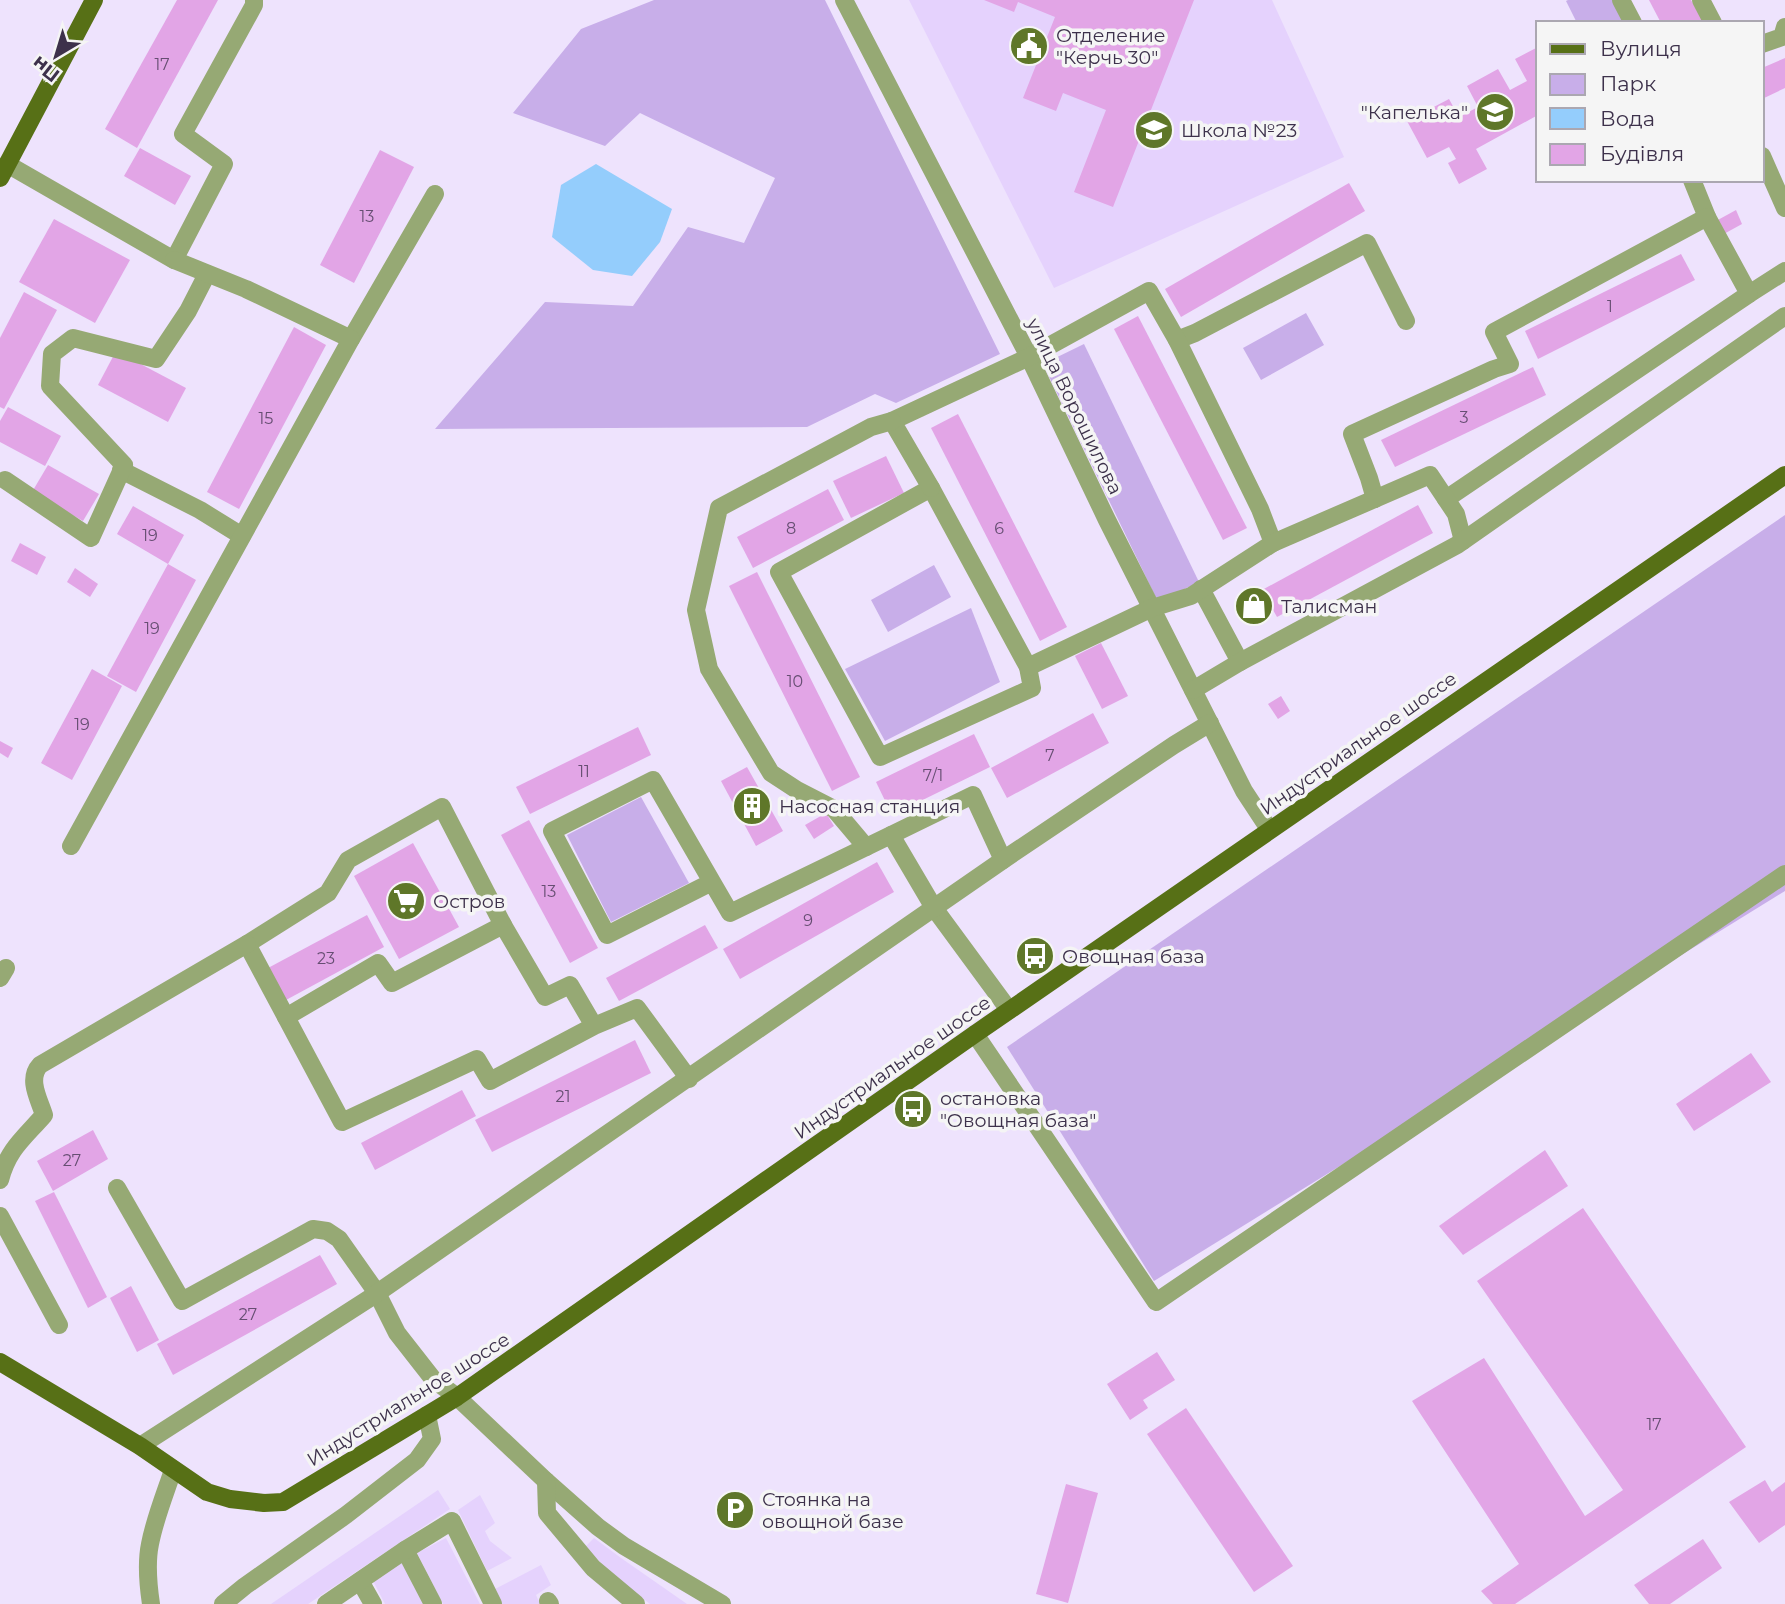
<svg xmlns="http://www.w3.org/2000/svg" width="1785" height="1604" font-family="Montserrat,sans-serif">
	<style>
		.built { fill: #e5d2fd }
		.green { fill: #c8aee9 }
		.water { fill: #94cdfc }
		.building { fill: #e2a5e6 }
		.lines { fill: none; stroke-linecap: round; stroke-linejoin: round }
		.minor { stroke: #96a974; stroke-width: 18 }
		.major { stroke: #577016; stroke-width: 18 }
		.labels { text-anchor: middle; stroke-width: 7; stroke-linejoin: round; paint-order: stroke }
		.number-label { font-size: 16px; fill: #664e72 }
		.poi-label { font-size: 19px; fill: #3d314b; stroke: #f5f5f5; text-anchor: start }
		.street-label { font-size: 19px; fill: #3d314b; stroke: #f5f5f5 }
	</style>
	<rect width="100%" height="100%" fill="#eee3fd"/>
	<!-- built -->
	<g class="built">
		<path d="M909,0H1272L1344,157L1054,288Z"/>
		<path d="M438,1490L450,1509L308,1604H271Z"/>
		<path d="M480,1495L495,1523L485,1531L490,1541L512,1558L487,1571L458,1510Z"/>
		<path d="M446,1538L480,1604H443L417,1553Z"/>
		<path d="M594,1538L621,1558L687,1604H650L612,1574L585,1547Z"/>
		<path d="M402,1562L423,1604H385L372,1579Z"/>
		<path d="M541,1565L551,1585L536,1595L540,1604H502L495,1589Z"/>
	</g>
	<!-- green -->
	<g class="green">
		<path d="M654,0H825L1000,354L896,403L875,394L807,427L435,429L545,302L633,306L688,227L744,243L775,178L640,113L605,146L513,113L581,29Z"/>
		<path d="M1568,0H1615L1627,23H1577L1566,1Z"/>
		<path d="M1306,313L1324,345L1261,380L1243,348Z"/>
		<path d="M1084,344L1199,582L1158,602L1043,364Z"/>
		<path d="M1785,515V891L1154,1281L1007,1047Z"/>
		<path d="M934,565L951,597L888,632L871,600Z"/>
		<path d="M971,608L1000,682L885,741L845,669Z"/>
		<path d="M641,797L689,883L611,922L567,835Z"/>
	</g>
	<!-- water -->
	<path class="water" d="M596,164L672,209L660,242L632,276L593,270L552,237L561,185Z"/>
	<!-- building -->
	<g class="building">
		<path d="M177,0H218L137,148L105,129Z"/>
		<path d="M984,0H1194L1113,207L1074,192L1106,110L1063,93L1056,111L1023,98L1055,17L1018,2L1014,12Z"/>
		<path d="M1649,0H1691L1704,23H1661Z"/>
		<path d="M1538,47V115L1476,149L1487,169L1459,184L1448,163L1456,159L1449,147L1427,158L1407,121L1449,99L1459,117L1478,107L1467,86L1498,69L1510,90L1527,81L1515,59Z"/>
		<path d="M1785,58V88L1762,99V68Z"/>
		<path d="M140,148L191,176L175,205L124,176Z"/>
		<path d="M380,150L414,167L354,283L320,265Z"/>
		<path d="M1349,183L1365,211L1181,317L1165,289Z"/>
		<path d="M1736,210L1742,224L1722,235L1716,221Z"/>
		<path d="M54,219L130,260L95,323L19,282Z"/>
		<path d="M1681,254L1695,280L1538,359L1525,331Z"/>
		<path d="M24,292L57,310L4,409L0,407V338Z"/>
		<path d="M1138,316L1247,528L1223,540L1114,329Z"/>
		<path d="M294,327L326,345L239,509L207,492Z"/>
		<path d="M116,351L186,388L168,422L98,385Z"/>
		<path d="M1533,367L1546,395L1395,467L1381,440Z"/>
		<path d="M8,407L61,436L45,466L0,442V421Z"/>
		<path d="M958,414L1067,627L1040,641L931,428Z"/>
		<path d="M886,456L904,493L851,518L833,481Z"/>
		<path d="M48,465L99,494L83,521L32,492Z"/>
		<path d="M828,489L844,520L753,568L737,537Z"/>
		<path d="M1418,505L1433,533L1277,617L1262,590Z"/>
		<path d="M133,506L184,535L168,564L117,534Z"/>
		<path d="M20,543L46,557L37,575L11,561Z"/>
		<path d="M168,564L196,580L136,692L107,676Z"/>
		<path d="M75,568L98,584L90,597L67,582Z"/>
		<path d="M757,572L860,777L832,791L729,586Z"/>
		<path d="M1101,643L1128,696L1102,709L1075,656Z"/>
		<path d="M92,669L122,686L72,780L41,763Z"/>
		<path d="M1281,696L1290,711L1278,719L1268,704Z"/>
		<path d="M1093,713L1109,743L1007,798L991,768Z"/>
		<path d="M638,727L651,755L530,814L516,787Z"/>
		<path d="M974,734L990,767L892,815L876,782Z"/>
		<path d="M0,741L13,748L8,758L0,753Z"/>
		<path d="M747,767L783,831L756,846L721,781Z"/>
		<path d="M826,813L834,826L814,839L805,825Z"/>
		<path d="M529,820L598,948L570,963L501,835Z"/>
		<path d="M413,843L459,927L399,959L354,876Z"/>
		<path d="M877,862L894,892L740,979L723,949Z"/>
		<path d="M367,915L384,947L286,1000L268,968Z"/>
		<path d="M705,925L718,948L619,1001L606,978Z"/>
		<path d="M635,1040L651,1073L492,1152L475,1120Z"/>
		<path d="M1751,1053L1771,1082L1694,1131L1676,1104Z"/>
		<path d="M462,1090L476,1116L375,1170L361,1143Z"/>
		<path d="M93,1130L108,1159L53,1191L37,1161Z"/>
		<path d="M1545,1150L1568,1186L1463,1255L1439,1226Z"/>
		<path d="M54,1192L107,1297L88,1308L35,1201Z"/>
		<path d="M1583,1208L1746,1447L1515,1604H1493L1481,1591L1519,1564L1412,1401L1484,1358L1585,1516L1623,1490L1477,1281Z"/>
		<path d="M320,1255L337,1284L173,1375L157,1344Z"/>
		<path d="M131,1286L159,1340L137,1352L110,1298Z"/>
		<path d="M1157,1352L1175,1380L1143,1400L1148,1408L1130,1420L1107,1384Z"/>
		<path d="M1186,1408L1293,1566L1254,1592L1147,1434Z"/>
		<path d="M1765,1480L1772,1492L1785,1482V1525L1759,1543L1729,1502Z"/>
		<path d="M1066,1484L1098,1493L1068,1603L1036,1594Z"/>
		<path d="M1703,1539L1722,1568L1670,1604H1649L1634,1585Z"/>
	</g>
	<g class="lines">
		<!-- minor -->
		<g class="minor">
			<path d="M844,0L1029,357L1107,520L1244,791L1269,829"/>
			<path d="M1621,0L1633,23"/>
			<path d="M1701,0L1713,23"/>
			<path d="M1762,44L1782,37L1785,27"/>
			<path d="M1762,156L1785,208"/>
			<path d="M7,164L174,260L224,164L183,134L254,5V0"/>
			<path d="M1692,180L1707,217"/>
			<path d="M1749,294L1785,271"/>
			<path d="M351,339L435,194"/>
			<path d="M1177,340L1195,333L1367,243L1406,321"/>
			<path d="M121,470L200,510L242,536"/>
			<path d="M5,480L91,538L124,465L50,386L52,354L73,338L156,359L188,311L207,274"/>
			<path d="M931,488L1028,667L1032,688L880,757L779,572Z"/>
			<path d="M931,488L892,421L1029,357L1149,291L1177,340L1260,509L1273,543"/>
			<path d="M1375,499L1369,478L1352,434L1494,369L1510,364L1494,332L1707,217L1749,294L1446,499"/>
			<path d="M1201,589L1240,662"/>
			<path d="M1028,667L1152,608L1191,596L1273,543L1430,475L1456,514L1463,541"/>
			<path d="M1193,690L1240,662L1457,545L1785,316"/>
			<path d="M891,835L973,795L1003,860"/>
			<path d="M71,846L351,339L246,289L174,260"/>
			<path d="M866,847L834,809L797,790L771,773L709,669L696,610L719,508L871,427L892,421"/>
			<path d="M712,882L653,780L552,831L607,935L712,882L730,913L891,835L934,908L1009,1010"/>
			<path d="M0,978L6,968"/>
			<path d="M286,1017L247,944L328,893L348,860L442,807L503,925"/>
			<path d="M594,1026L490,1081L477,1059L342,1122L286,1017L378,963L392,983L503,925L545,997L570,985L594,1026L637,1008L689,1079"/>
			<path d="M975,1034L1156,1302L1785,874"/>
			<path d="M0,1180C8,1149 24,1138 44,1115C39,1099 27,1079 40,1065L247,944"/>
			<path d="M117,1188L182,1301L313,1229L327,1231L339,1239L377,1293L397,1333L433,1379L457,1397L546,1481L598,1527L624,1546L722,1604"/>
			<path d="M0,1216L59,1325"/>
			<path d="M140,1446L370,1298L1003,860L1174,745L1210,723"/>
			<path d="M546,1481L547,1513L593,1568L636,1604"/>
			<path d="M405,1550L433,1604"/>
			<path d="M360,1581L373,1604"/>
			<path d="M548,1601L550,1604"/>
			<path d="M151,1604C148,1584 146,1563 150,1544C155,1518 165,1494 173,1470"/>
			<path d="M223,1604L245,1586L346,1515L417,1460L432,1439L427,1415"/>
			<path d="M326,1604L405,1550L452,1521L493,1604"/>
		</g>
		<!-- major -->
		<g class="major">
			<path d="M0,178L94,0"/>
			<path d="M0,1362L140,1446L207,1492L230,1499L264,1503L283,1502L457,1397L975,1034L1785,475"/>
		</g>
	</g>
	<!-- icons -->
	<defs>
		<symbol id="civic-disc" viewBox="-11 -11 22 22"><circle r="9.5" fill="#5f7729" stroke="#f5f5f5"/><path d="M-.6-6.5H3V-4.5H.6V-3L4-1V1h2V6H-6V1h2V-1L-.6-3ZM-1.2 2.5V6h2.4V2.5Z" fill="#fff"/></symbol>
		<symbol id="school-disc" viewBox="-11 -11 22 22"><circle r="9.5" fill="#5f7729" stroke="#f5f5f5"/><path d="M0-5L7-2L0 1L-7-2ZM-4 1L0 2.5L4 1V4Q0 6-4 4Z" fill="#fff"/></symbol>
		<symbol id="shop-disc" viewBox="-11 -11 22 22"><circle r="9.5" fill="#5f7729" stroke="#f5f5f5"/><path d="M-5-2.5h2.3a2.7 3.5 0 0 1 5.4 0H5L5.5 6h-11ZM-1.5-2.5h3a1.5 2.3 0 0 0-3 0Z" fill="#fff"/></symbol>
		<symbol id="building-disc" viewBox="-11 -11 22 22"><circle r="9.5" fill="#5f7729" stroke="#f5f5f5"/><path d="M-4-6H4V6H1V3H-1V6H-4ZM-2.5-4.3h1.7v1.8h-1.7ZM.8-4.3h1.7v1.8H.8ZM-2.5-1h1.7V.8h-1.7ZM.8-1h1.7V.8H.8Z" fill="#fff"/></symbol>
		<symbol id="supermarket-disc" viewBox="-11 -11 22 22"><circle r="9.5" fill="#5f7729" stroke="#f5f5f5"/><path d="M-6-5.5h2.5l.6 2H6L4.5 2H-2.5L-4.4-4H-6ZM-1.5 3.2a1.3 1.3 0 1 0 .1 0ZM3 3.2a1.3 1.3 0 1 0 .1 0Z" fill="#fff"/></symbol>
		<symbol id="bus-disc" viewBox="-11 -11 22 22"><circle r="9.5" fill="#5f7729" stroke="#f5f5f5"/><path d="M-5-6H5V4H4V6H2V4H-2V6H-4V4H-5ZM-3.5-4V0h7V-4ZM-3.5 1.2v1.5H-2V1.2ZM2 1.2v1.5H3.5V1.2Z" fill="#fff"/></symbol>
		<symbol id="parking-disc" viewBox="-11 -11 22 22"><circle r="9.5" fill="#5f7729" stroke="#f5f5f5"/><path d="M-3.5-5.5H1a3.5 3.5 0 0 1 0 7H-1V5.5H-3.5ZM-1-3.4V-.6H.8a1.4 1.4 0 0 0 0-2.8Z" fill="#fff"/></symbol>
	</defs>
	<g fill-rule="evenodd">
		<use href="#civic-disc" x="1007" y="24" width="44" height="44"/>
		<use href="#school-disc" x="1473" y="90" width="44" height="44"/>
		<use href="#school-disc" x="1132" y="108" width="44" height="44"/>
		<use href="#shop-disc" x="1232" y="584" width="44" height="44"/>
		<use href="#building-disc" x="730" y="784" width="44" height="44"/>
		<use href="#supermarket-disc" x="384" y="879" width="44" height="44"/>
		<use href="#bus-disc" x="1013" y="934" width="44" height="44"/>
		<use href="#bus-disc" x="891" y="1087" width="44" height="44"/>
		<use href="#parking-disc" x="713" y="1488" width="44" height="44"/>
	</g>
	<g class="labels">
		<!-- number labels -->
		<g class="number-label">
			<text x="162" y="70">17</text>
			<text x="367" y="222">13</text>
			<text x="1610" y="312">1</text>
			<text x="1464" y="423">3</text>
			<text x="266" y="424">15</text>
			<text x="791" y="534">8</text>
			<text x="999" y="534">6</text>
			<text x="150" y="541">19</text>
			<text x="152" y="634">19</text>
			<text x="795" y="687">10</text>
			<text x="82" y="730">19</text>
			<text x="1050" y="761">7</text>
			<text x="584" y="777">11</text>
			<text x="933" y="781">7/1</text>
			<text x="549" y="897">13</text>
			<text x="808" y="926">9</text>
			<text x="326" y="964">23</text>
			<text x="563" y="1102">21</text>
			<text x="72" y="1166">27</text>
			<text x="248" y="1320">27</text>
			<text x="1654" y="1430">17</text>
		</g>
		<!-- poi labels -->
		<g class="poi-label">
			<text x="1056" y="42">Отделение<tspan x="1056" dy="22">"Керчь 30"</tspan></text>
			<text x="1468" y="119" text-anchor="end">"Капелька"</text>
			<text x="1181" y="137">Школа №23</text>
			<text x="1281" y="613">Талисман</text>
			<text x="779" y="813">Насосная станция</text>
			<text x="433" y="908">Остров</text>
			<text x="1062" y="963">Овощная база</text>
			<text x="940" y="1105">остановка<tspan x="940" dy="22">"Овощная база"</tspan></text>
			<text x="762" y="1506">Стоянка на<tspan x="762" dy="22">овощной базе</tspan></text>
		</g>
		<!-- street labels -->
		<g class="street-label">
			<text transform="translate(1075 406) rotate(64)" y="7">улица Ворошилова</text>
			<text transform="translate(1358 743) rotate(-35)" y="7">Индустриальное шоссе</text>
			<text transform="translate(892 1067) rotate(-35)" y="7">Индустриальное шоссе</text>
			<text transform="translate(408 1399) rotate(-32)" y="7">Индустриальное шоссе</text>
		</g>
	</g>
	<!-- legend -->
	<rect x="1536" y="21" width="228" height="161" fill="#f5f5f5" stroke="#aba7b1" stroke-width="2"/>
	<rect x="1550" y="44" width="35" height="10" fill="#577016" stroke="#aba7b1" stroke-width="2"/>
	<text x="1600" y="56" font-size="21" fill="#3d314b">Вулиця</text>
	<rect x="1550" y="74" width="35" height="21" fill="#c8aee9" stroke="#aba7b1" stroke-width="2"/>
	<text x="1600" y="91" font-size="21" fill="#3d314b">Парк</text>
	<rect x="1550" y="108" width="35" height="21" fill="#94cdfc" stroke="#aba7b1" stroke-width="2"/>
	<text x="1600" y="126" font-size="21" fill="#3d314b">Вода</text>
	<rect x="1550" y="144" width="35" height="21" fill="#e2a5e6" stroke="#aba7b1" stroke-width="2"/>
	<text x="1600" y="161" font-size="21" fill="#3d314b">Будівля</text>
	<!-- north arrow -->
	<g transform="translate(56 56) rotate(218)" stroke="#f5f5f5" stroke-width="5" paint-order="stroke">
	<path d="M0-5L12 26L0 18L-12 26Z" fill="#3d314b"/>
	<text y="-10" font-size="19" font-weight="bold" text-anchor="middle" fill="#3d314b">Пн</text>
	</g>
</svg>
